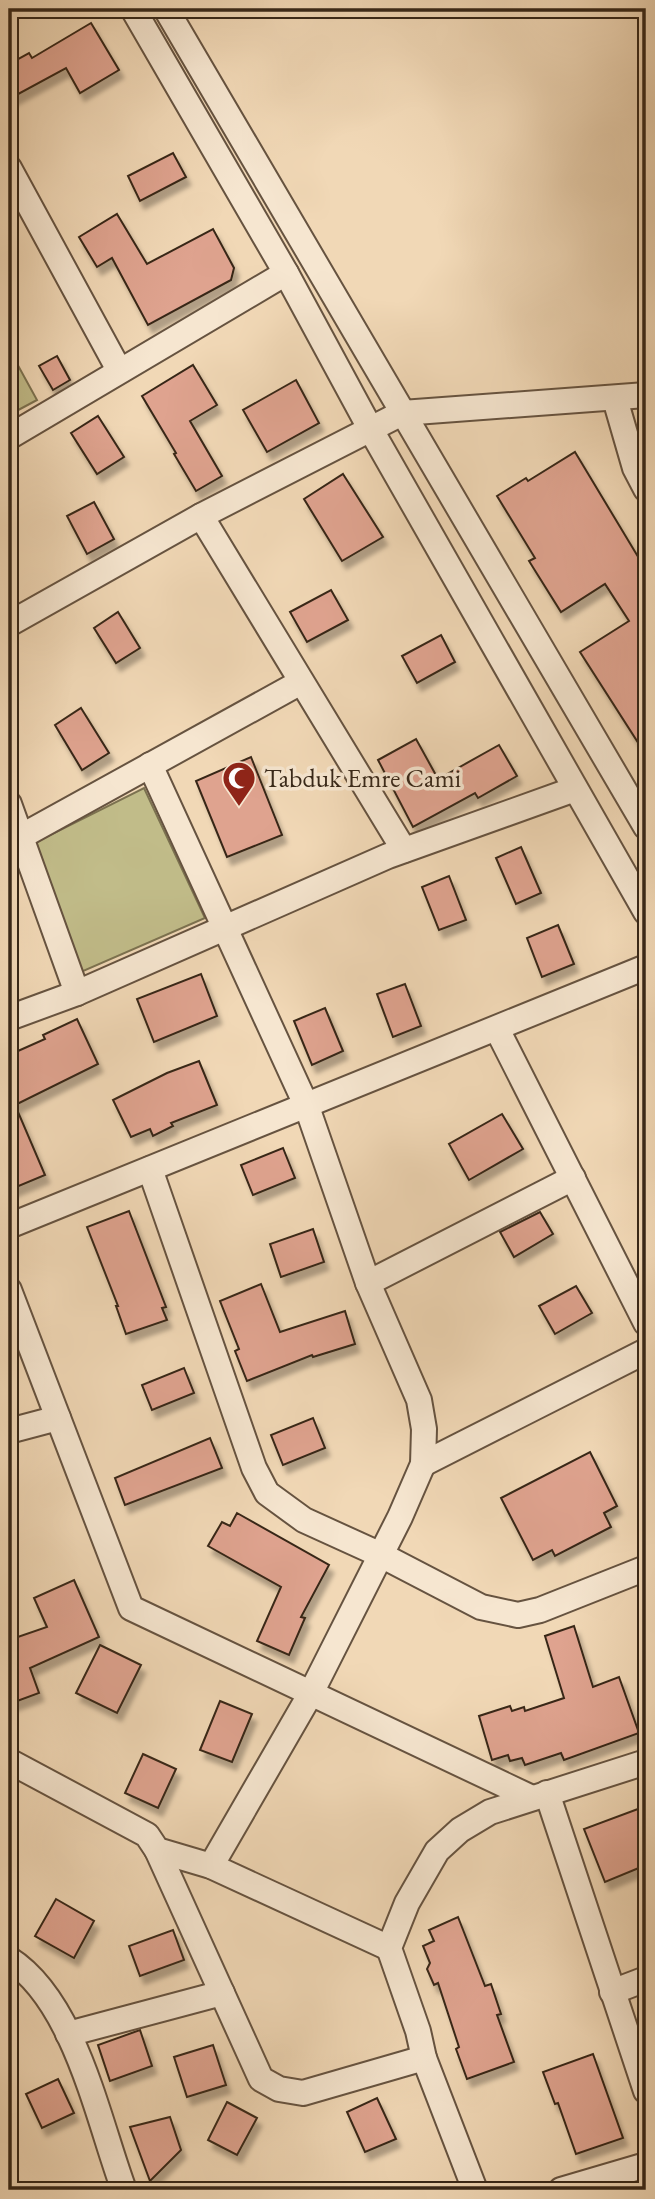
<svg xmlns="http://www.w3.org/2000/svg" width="655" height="2199" font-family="'EB Garamond',serif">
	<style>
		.green { fill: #c1bc89; stroke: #7c7250; stroke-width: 2 }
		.building { fill: #dfa38f; stroke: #372718; stroke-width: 2; filter: url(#shadow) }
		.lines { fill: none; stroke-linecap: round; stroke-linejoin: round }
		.minor-casing { stroke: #665340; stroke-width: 28 }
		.minor { stroke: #f6e6d0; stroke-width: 24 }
		.labels { text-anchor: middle; stroke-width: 7; stroke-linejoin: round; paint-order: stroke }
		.poi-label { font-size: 26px; fill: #372718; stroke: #f6e6d0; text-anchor: start }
	</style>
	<defs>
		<filter id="shadow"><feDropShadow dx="4.5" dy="8" stdDeviation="2" flood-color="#0004"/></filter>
	</defs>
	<rect width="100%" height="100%" fill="#f1d8b6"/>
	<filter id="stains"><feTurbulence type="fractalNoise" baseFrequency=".00286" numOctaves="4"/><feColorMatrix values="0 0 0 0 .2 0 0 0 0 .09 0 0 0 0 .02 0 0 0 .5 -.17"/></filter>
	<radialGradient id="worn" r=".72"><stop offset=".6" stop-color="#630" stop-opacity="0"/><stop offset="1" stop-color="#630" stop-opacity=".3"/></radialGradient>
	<!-- green -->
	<g class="green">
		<path d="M9,349L37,400L9,415Z"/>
		<path d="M144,788L205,918L81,972L36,842Z"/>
	</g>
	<!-- building -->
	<g class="building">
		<path d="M91,23L119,70L80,93L66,68L9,99V64L29,53L32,58Z"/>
		<path d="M173,153L186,177L140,201L128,176Z"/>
		<path d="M117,214L147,264L213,229L234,268L231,280L148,325L112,258L97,267L79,237Z"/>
		<path d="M57,356L70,380L53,390L39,366Z"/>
		<path d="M193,365L217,405L190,421L222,476L196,491L174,454L176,453L142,396Z"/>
		<path d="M296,380L319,423L267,452L243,410Z"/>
		<path d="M98,416L124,457L97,474L71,433Z"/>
		<path d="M575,452L646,570V755L580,652L629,621L605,584L561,612L529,561L535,558L497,496L526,478L528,481Z"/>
		<path d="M343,474L383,537L342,561L304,499Z"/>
		<path d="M94,502L114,539L87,554L67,516Z"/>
		<path d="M331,590L348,620L307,642L290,612Z"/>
		<path d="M118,612L140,648L116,663L94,628Z"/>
		<path d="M441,635L455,662L417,683L402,656Z"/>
		<path d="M81,708L109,753L82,770L55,725Z"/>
		<path d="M416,739L437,777L439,775L440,778L499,745L517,776L478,798L475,793L413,827L378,760Z"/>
		<path d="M251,757L282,835L227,857L196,781Z"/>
		<path d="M521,847L541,893L516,904L496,858Z"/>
		<path d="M449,876L466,920L439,930L422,887Z"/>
		<path d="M558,925L574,964L542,977L527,938Z"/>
		<path d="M201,974L217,1016L154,1042L137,999Z"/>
		<path d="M405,984L421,1026L393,1037L377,994Z"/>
		<path d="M325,1008L343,1051L312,1065L294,1021Z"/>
		<path d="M77,1019L98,1064L15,1105L45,1175L9,1190V1055L45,1039L43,1035Z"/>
		<path d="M199,1061L217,1105L171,1123L173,1126L153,1136L150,1129L131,1137L113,1100L167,1073Z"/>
		<path d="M502,1114L523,1149L469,1180L449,1144Z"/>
		<path d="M283,1148L295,1178L253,1195L241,1165Z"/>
		<path d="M129,1211L166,1307L162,1308L167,1320L126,1334L116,1306H118L87,1227Z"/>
		<path d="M540,1212L553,1234L514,1257L500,1232Z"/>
		<path d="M313,1229L324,1262L281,1277L270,1244Z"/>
		<path d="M261,1284L280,1332L345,1311L355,1344L313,1357L312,1355L247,1381L235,1351L239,1349L220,1301Z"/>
		<path d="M576,1286L592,1313L555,1334L539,1306Z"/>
		<path d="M184,1368L194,1393L152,1410L142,1385Z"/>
		<path d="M313,1418L325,1448L283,1465L271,1435Z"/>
		<path d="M210,1438L222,1468L125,1505L115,1478Z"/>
		<path d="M590,1452L617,1506L604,1513L611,1527L555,1556L552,1550L533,1560L501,1498Z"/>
		<path d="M237,1513L329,1565L301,1617L305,1618L289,1655L257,1641L281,1587L208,1546L222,1522L230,1526Z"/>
		<path d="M74,1580L99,1637L30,1668L39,1693L9,1704V1640L47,1627L34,1598Z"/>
		<path d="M574,1626L593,1687L619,1677L639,1733L564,1760L561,1753L525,1765L522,1758L510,1761L508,1755L492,1760L479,1716L510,1706L512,1711L524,1707L525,1711L564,1698L545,1636Z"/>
		<path d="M100,1645L141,1665L117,1713L76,1693Z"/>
		<path d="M220,1701L252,1714L232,1762L200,1750Z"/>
		<path d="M143,1754L176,1769L158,1808L125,1793Z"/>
		<path d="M646,1806V1865L605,1882L584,1829Z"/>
		<path d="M56,1899L94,1921L74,1958L35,1936Z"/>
		<path d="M458,1917L485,1986L491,1984L501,2014L497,2015L514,2062L467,2079L456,2049L459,2047L438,1983L434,1985L427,1969L430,1963L423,1946L434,1941L429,1930Z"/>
		<path d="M173,1930L184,1960L140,1976L129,1946Z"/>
		<path d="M140,2030L152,2066L110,2081L98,2045Z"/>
		<path d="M213,2045L226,2085L187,2097L174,2057Z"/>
		<path d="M593,2054L623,2138L576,2154L558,2103L555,2104L543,2072Z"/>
		<path d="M58,2079L74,2113L42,2128L26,2094Z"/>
		<path d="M377,2098L396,2139L365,2152L347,2112Z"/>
		<path d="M227,2102L257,2118L237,2155L208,2140Z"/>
		<path d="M170,2117L181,2150L150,2181L130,2127Z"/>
	</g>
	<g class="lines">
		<defs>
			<g id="minor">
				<path d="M133,9L286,273L371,430L646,912"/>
				<path d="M166,9L646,827"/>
				<path d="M9,168L119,370"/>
				<path d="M615,399L635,468L646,489"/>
				<path d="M9,437L286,273"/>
				<path d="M201,516L404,850"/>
				<path d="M9,624L201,516L402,413L646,395"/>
				<path d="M150,765L307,1107L368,1283L419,1400L424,1429L423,1464L400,1517L311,1693L211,1866"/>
				<path d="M9,804L77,993"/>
				<path d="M22,836L301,682"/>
				<path d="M9,1018L77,993L388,856L575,789"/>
				<path d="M497,1029L646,1323"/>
				<path d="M150,1169L254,1468L267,1493L304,1520L381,1555L481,1607L518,1615L540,1610L646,1568"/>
				<path d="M9,1226L646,967"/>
				<path d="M368,1283L573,1178"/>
				<path d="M9,1290L131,1608L532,1798"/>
				<path d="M9,1431L58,1418"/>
				<path d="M423,1464L646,1351"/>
				<path d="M9,1761L147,1835L157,1850L211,1866L389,1948"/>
				<path d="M547,1793L646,2091"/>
				<path d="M157,1850L261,2079L279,2089L303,2093L424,2058"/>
				<path d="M9,1959C75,2001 98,2120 124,2190"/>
				<path d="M612,1992L646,1979"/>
				<path d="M68,2034L222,1993"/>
				<path d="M475,2190L424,2058L418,2031L389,1948L407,1903L437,1851L460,1830L490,1812L646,1762"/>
				<path d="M561,2190L646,2165"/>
			</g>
		</defs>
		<!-- minor casing -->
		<use href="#minor" class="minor-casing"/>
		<!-- minor -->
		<use href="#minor" class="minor"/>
	</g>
	<!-- icons -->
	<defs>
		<symbol id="mosque-pin" viewBox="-11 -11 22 30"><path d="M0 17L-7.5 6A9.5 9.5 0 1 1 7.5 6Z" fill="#8f2418" stroke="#f6e6d0"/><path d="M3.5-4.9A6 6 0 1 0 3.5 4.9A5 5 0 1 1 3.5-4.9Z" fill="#fff"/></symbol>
	</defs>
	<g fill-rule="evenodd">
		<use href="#mosque-pin" x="220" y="759" width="38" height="52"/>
	</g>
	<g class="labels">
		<!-- poi labels -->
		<g class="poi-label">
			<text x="264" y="787">Tabduk Emre Cami</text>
		</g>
	</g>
	<!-- margin -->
	<rect width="655" height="2199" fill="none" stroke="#f1d8b6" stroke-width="35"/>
	<rect x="10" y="10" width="634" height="2178" fill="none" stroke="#372718" stroke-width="3.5"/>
	<rect x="18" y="18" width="620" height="2164" fill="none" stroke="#372718" stroke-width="2"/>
	<rect width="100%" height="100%" filter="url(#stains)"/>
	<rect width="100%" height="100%" fill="url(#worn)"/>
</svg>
